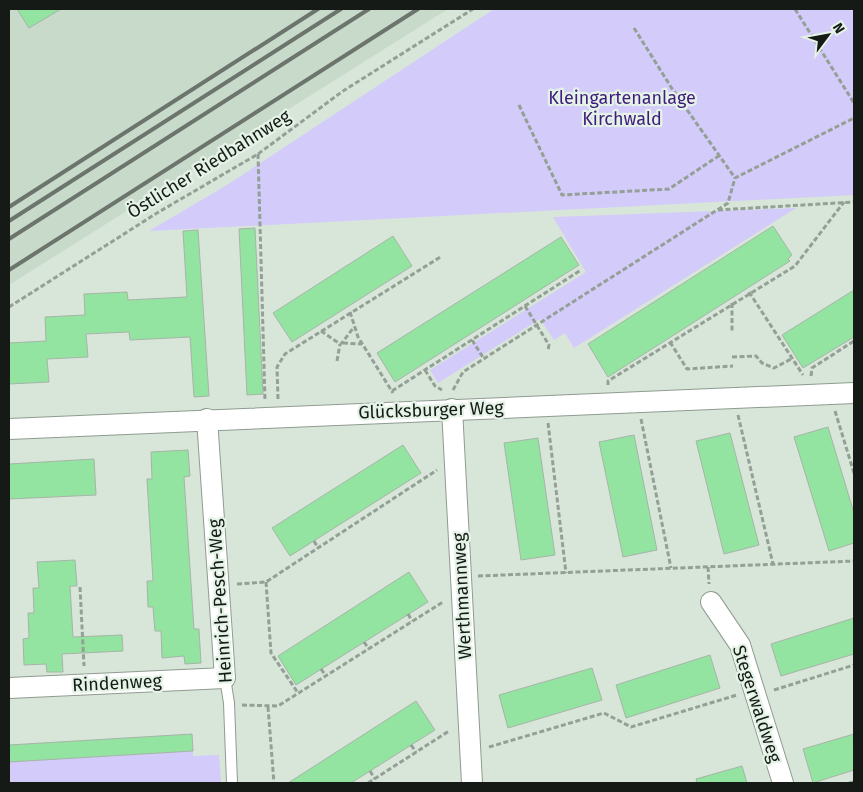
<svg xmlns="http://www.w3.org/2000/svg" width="863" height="792" font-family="'Fira Sans',sans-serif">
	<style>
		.built { fill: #c8dbca }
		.green { fill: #d3cbf9 }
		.building { fill: #93e3a1; stroke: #a7b4a8 }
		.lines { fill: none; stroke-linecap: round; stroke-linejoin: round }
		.service-casing { stroke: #8f9b90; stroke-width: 12 }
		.minor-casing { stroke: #8f9b90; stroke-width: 22 }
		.path { stroke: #949f96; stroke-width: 3; stroke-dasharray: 5 2.5; stroke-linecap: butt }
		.service { stroke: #fff; stroke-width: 10 }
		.minor { stroke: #fff; stroke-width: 20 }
		.rail { stroke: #6c756d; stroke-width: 4 }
		.labels { text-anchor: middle; stroke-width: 4.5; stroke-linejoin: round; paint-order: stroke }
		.park-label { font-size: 18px; fill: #3f1c7d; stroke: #e5f3e7 }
		.street-label { font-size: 18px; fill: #151a16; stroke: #e5f3e7 }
	</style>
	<rect width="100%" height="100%" fill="#d8e6da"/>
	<!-- built -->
	<path class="built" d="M9,9H448L9,285Z"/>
	<!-- green -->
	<g class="green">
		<path d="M494,9H854V195L149,231L227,185Z"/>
		<path d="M796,208L574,348L565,333L554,340L540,319L438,383L430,370L586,272L553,217Z"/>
		<path d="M193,751V756L219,755L221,783H9V762Z"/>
	</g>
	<!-- building -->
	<g class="building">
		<path d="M17,9H61L29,28Z"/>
		<path d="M773,226L792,255L788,259L790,261L608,377L588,344Z"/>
		<path d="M255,228L263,394L247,395L239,229Z"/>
		<path d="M198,230L209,396L194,397L190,337L130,340L129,332L86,334L88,357L47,359L49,382L9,384V343L46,341L45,317L85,315L84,294L127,292L128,300L187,297L183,231Z"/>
		<path d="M393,236L412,266L292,342L273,313Z"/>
		<path d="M561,237L579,265L395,382L377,353Z"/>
		<path d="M854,290V337L803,368L782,335Z"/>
		<path d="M828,427L854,513V543L829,551L794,437Z"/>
		<path d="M730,433L759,545L724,554L696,441Z"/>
		<path d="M634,435L657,550L623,557L599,442Z"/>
		<path d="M538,438L555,555L521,560L504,443Z"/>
		<path d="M403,445L421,473L290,556L272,528Z"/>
		<path d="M188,450L190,476L184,477L194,629H199L201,663L185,664L184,656L162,658L161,631H155L153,607H148L147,581H153L147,479H152L151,452Z"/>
		<path d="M94,459L96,495L9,499V464Z"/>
		<path d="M75,560L77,586H70L73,637L122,635L123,651L62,654L63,672H47L46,664L24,665L23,639L29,638L28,613H34L33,588H39L37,562Z"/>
		<path d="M409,572L428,602L296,685L278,656Z"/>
		<path d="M854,618V654L781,676L771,644Z"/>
		<path d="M710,655L720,688L626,718L616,685Z"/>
		<path d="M592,668L602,700L508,728L499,695Z"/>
		<path d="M416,701L435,730L351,783H288Z"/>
		<path d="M192,734L193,751L9,762V745Z"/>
		<path d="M854,734V770L813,783L803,749Z"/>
		<path d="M742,766L747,783H697L696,779Z"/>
	</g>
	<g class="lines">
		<defs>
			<path id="service" d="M225,678L229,703L232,783"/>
			<g id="minor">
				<path d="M452,409L472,783"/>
				<path d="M9,429L854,393"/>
				<path d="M711,602L740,645L783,783"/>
				<path d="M9,688L225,678L207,419"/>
			</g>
		</defs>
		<!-- service casing -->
		<use href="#service" class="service-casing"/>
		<!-- minor casing -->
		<use href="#minor" class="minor-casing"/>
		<!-- path -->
		<g class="path">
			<path d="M795,9L854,103"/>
			<path d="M634,28L671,87L735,178"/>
			<path d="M519,105L562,195L669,189L720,155"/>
			<path d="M258,154L265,401"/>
			<path d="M718,210L854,202"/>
			<path d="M749,292L803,375"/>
			<path d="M732,303V331"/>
			<path d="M525,306L549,345L548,350"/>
			<path d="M9,307L157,213L258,154L343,91L473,9"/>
			<path d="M350,312L358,337L393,393"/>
			<path d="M321,331L340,344L342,343L354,327"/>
			<path d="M472,340L484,359"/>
			<path d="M670,342L687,369L733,366"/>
			<path d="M343,343L362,344"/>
			<path d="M732,357L756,356L762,363L774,368L791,359"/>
			<path d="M337,361L340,344"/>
			<path d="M425,370L435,386L442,390"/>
			<path d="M811,376L812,368L854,341"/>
			<path d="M608,385V381L795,266L844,202"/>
			<path d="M453,390L463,372L728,203L735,178L854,118"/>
			<path d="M392,391L581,270"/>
			<path d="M278,399L277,367L285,354L442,256"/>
			<path d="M835,411L854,473"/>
			<path d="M738,415L773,564"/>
			<path d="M641,419L671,568"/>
			<path d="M548,423L566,573"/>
			<path d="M314,541L318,548"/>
			<path d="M708,567L709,584"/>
			<path d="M478,576L854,561"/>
			<path d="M266,582L271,653L298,693"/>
			<path d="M237,584L266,582L437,470"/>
			<path d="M80,587L84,666"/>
			<path d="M408,614L412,621"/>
			<path d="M364,642L369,649"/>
			<path d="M321,669L326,676"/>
			<path d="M774,690L854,665"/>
			<path d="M242,705L278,706L443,602"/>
			<path d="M268,707L274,783"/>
			<path d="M411,745L416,752"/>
			<path d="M489,747L604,713L631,727L737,695"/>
			<path d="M370,771L375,779"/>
			<path d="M368,783L449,731"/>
			<path d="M849,783L854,782"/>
		</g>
		<!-- service -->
		<use href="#service" class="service"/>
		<!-- minor -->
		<use href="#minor" class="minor"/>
		<!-- rail -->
		<g class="rail">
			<path d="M9,207L318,9"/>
			<path d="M9,221L341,9"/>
			<path d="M9,239L369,9"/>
			<path d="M9,270L418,9"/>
		</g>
	</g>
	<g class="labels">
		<!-- park labels -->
		<g class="park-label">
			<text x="622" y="104">Kleingartenanlage<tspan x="622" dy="21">Kirchwald</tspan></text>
		</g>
		<!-- street labels -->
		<g class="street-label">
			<text transform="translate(209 164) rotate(-32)" y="6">Östlicher Riedbahnweg</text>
			<text transform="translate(431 410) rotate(-2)" y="6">Glücksburger Weg</text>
			<text transform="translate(462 596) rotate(-93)" y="6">Werthmannweg</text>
			<text transform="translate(220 601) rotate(-94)" y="6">Heinrich-Pesch-Weg</text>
			<text transform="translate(117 683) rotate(-3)" y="6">Rindenweg</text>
			<text transform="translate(757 704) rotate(72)" y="6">Stegerwaldweg</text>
		</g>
	</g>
	<!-- border -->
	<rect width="863" height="792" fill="none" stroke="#151a16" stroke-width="20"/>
	<!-- north arrow -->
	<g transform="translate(828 35) rotate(58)" stroke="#e5f3e7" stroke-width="4" paint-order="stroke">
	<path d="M0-4L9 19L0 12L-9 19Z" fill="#151a16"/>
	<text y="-8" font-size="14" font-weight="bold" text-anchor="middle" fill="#151a16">N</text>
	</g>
</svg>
